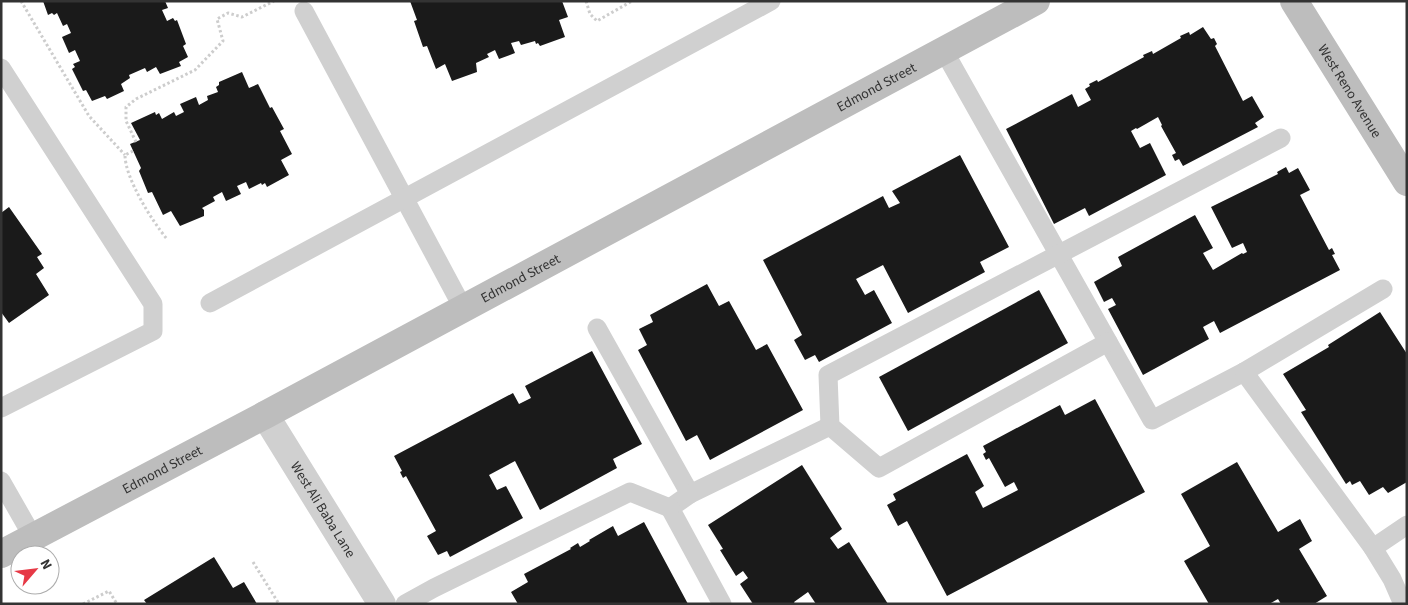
<svg xmlns="http://www.w3.org/2000/svg" width="1408" height="605" font-family="'Source Sans 3',sans-serif">
	<style>
		.building { fill: #1a1a1a }
		.lines { fill: none; stroke-linecap: round; stroke-linejoin: round }
		.path { stroke: #cdcdcd; stroke-width: 3; stroke-dasharray: 2.5 2.5; stroke-linecap: butt }
		.lane { stroke: #d0d0d0; stroke-width: 19 }
		.street { stroke: #d0d0d0; stroke-width: 28 }
		.secondary { stroke: #bdbdbd; stroke-width: 28 }
		.labels { text-anchor: middle; stroke-width: 5; stroke-linejoin: round; paint-order: stroke }
		.street-label { font-size: 14px; fill: #333; stroke: #fff }
	</style>
	<rect width="100%" height="100%" fill="#fff"/>
	<!-- building -->
	<g class="building">
		<path d="M43,1H165L168,8L162,10L167,21L173,18L175,21L177,20L186,44L183,46L188,57L179,62L181,66L160,74L156,67L147,72L145,68L129,75L130,78L121,84L124,91L107,99L105,96L92,101L86,90L83,91L72,69L75,67L73,64L80,61L75,50L69,53L62,37L71,33L67,24L63,26L57,13L54,15L52,13L48,15Z"/>
		<path d="M410,1H562L568,17L559,20L565,37L540,46L538,43L536,44L535,41L521,45L519,41L511,43L515,53L499,59L495,50L487,54L489,57L476,63L477,72L452,81L445,64L436,69L427,46L423,47L414,21L417,20Z"/>
		<path d="M1203,27L1211,39L1214,38L1217,44L1215,46L1243,101L1252,96L1264,117L1255,123L1258,127L1183,166L1179,159L1175,161L1172,155L1176,153L1161,126L1162,125L1158,117L1137,129L1136,128L1131,131L1140,148L1150,143L1166,175L1089,216L1085,208L1054,224L1006,129L1072,94L1078,107L1091,100L1085,89L1090,86L1089,84L1097,80L1098,82L1144,57L1143,55L1152,51L1153,54L1181,38L1180,36L1189,32L1190,35Z"/>
		<path d="M242,72L249,88L258,84L270,108L272,107L284,129L280,131L292,154L281,160L289,175L267,187L265,183L262,185L261,183L249,189L246,182L237,186L241,194L226,201L222,192L213,197L215,201L202,208L204,210V216L180,226L171,211L163,215L152,192L148,193L139,171L141,168L130,144L140,140L131,123L155,112L156,115L159,113L162,119L174,112L176,116L184,112L180,104L196,97L199,105L208,100L207,96L218,92L216,87L219,85V82Z"/>
		<path d="M960,155L1009,247L980,262L985,272L908,313L883,265L856,279L865,295L874,290L892,323L819,362L815,355L805,360L794,340L802,335L763,260L883,196L889,208L900,203L892,191Z"/>
		<path d="M1286,167L1289,173L1298,168L1310,190L1300,195L1329,250L1332,248L1335,254L1332,255L1340,270L1220,333L1214,321L1203,327L1209,339L1143,375L1108,309L1116,305L1112,298L1104,302L1094,282L1122,266L1118,257L1195,215L1213,248L1203,253L1213,270L1242,253L1243,254L1247,252L1243,243L1232,248L1211,207L1278,174L1277,172Z"/>
		<path d="M9,207L42,254L37,257L44,268L36,274L49,295L9,323L1,312V213Z"/>
		<path d="M707,284L719,306L729,301L756,350L767,344L803,410L710,460L697,435L686,441L638,350L647,345L639,329L653,322L650,315Z"/>
		<path d="M1039,290L1068,343L908,431L879,377Z"/>
		<path d="M1380,312L1407,354V482L1388,493L1383,487L1369,495L1360,481L1352,485L1350,481L1346,484L1301,412L1306,410L1283,374L1329,347L1328,345Z"/>
		<path d="M592,351L642,444L613,459L617,468L540,510L515,461L489,475L497,490L506,486L523,518L450,557L447,551L438,555L427,536L436,531L406,476L403,478L400,472L402,471L394,456L513,393L519,404L531,398L525,386Z"/>
		<path d="M1095,399L1145,492L947,596L907,521L898,526L887,505L896,500L893,494L967,454L984,486L975,492L983,508L1018,490L1014,482L1005,487L989,458L986,460L983,454L986,452L983,446L1060,405L1065,415Z"/>
		<path d="M1237,462L1278,532L1300,519L1312,541L1299,549L1327,596L1314,604H1281L1278,599L1269,604H1209L1184,561L1210,546L1181,494Z"/>
		<path d="M802,465L842,529L830,538L838,549L849,542L888,604H816L808,592L794,602L795,604H753L740,584L748,578L743,571L736,576L720,550L723,549L708,525Z"/>
		<path d="M644,522L688,604H518L511,592L528,582L524,574L571,549L570,548L578,543L580,547L590,541L589,540L613,526L618,536Z"/>
		<path d="M214,557L233,588L244,582L257,604H147L144,600Z"/>
	</g>
	<g class="lines">
		<!-- path -->
		<g class="path">
			<path d="M21,1L89,116L125,155"/>
			<path d="M586,1L590,14L597,21L632,1"/>
			<path d="M136,142L126,121V107L136,99L195,70L223,41L217,19L228,13L242,17L274,1"/>
			<path d="M133,151L125,155C125,178 152,221 167,239"/>
			<path d="M253,562L279,604"/>
			<path d="M83,604L109,591L117,604"/>
		</g>
		<!-- lane -->
		<g class="lane">
			<path d="M304,11L463,308"/>
			<path d="M944,51L1152,420L1244,372L1373,548L1392,579L1403,604"/>
			<path d="M1,68L153,304V331L1,408"/>
			<path d="M210,303L771,1"/>
			<path d="M597,328L690,494L670,508L722,604"/>
			<path d="M1108,342L879,468L830,426L828,375L1281,138"/>
			<path d="M1244,372L1383,289"/>
			<path d="M1,481L33,537"/>
			<path d="M690,494L830,426"/>
			<path d="M1373,548L1407,525"/>
			<path d="M405,604L434,588L630,492L670,508"/>
		</g>
		<!-- street -->
		<path class="street" id="s1" d="M265,415L382,604"/>
		<!-- secondary -->
		<g class="secondary">
			<path id="s2" d="M1294,1L1407,182"/>
			<path id="s3" d="M1,554L265,415L1036,1"/>
		</g>
	</g>
	<g class="labels">
		<!-- street labels -->
		<g class="street-label">
			<text dy="5" stroke="none"><textPath href="#s3" startOffset="992">Edmond Street</textPath></text>
			<text dy="5" stroke="none"><textPath href="#s2" startOffset="106">West Reno Avenue</textPath></text>
			<text dy="5" stroke="none"><textPath href="#s3" startOffset="588">Edmond Street</textPath></text>
			<text dy="5" stroke="none"><textPath href="#s3" startOffset="182">Edmond Street</textPath></text>
			<text dy="5" stroke="none"><textPath href="#s1" startOffset="111">West Ali Baba Lane</textPath></text>
		</g>
	</g>
	<!-- border -->
	<rect width="1408" height="605" fill="none" stroke="#333333" stroke-width="5"/>
	<!-- north arrow -->
	<g transform="translate(35 570) rotate(62)"><circle r="24" fill="#ffffff" stroke="#adadad"/>
	<path d="M0-4L9 19L0 12L-9 19Z" fill="#e63946"/>
	<text y="-8" font-size="14" font-weight="bold" text-anchor="middle" fill="#333333">N</text>
	</g>
</svg>
